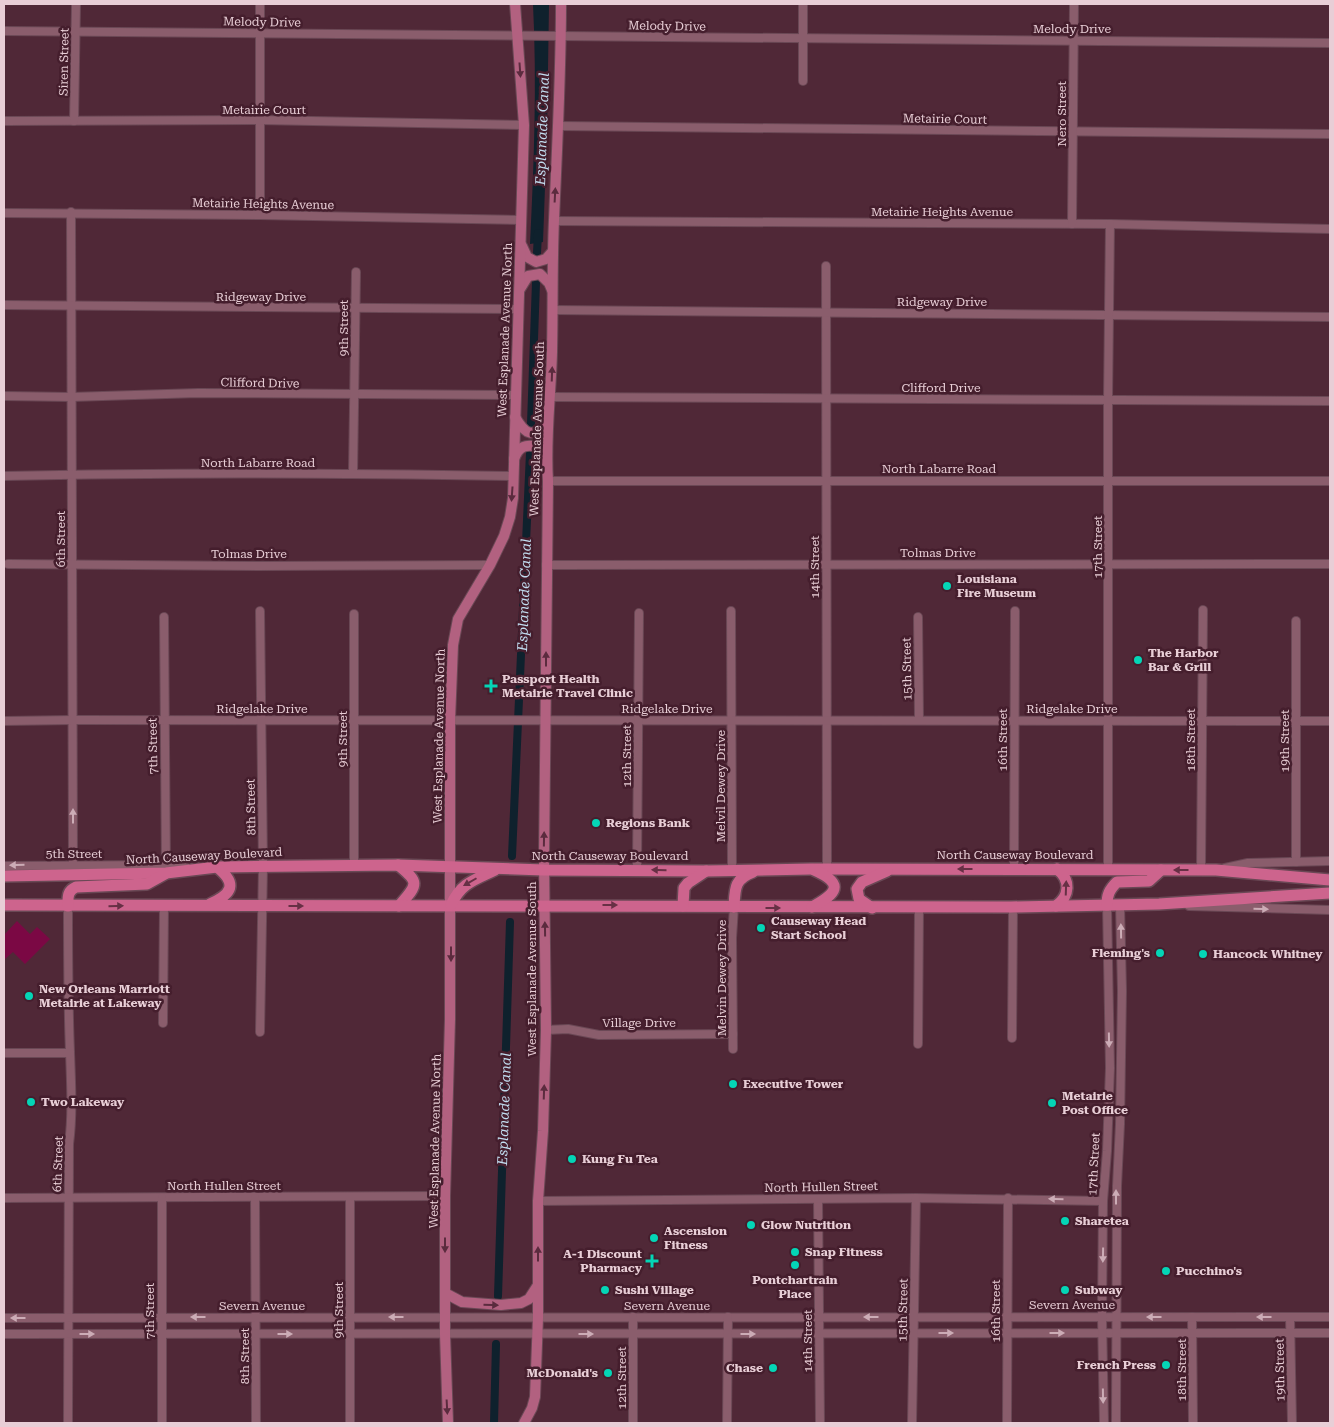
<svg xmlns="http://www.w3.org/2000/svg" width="1334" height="1427" font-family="'Roboto Serif',serif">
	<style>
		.green { fill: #7b0844 }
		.water { fill: #0f212d }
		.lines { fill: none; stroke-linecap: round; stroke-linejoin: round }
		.canal { stroke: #0f212d; stroke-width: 8 }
		.minor-casing { stroke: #6a4855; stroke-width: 10 }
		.major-casing { stroke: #6a4855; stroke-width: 12 }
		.highway-casing { stroke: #6a4855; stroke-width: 14 }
		.minor { stroke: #8a5d6c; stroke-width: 8 }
		.major { stroke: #b26180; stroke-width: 10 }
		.highway { stroke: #cd648d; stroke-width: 11 }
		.oneway { fill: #5b2b3e }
		.oneway2 { fill: #ccacb6 }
		.oneway3 { fill: #673045 }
		.poi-dot { fill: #04d5b6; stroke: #451e2d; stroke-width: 2 }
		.labels { text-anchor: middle; stroke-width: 5; stroke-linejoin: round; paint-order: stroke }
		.street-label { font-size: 12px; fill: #e8ced6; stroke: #451e2d }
		.poi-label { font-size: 12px; font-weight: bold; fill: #e8ced6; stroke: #451e2d; text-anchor: start }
		.water-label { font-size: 14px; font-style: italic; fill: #c1dcef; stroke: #451e2d }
	</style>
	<rect width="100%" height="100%" fill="#502837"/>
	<!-- green -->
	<path class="green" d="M17,921L30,934L37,927L50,939L25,964L13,952L5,959L4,958V935Z"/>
	<!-- water -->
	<path class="water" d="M533,4H549L547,132L543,242L530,244C534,164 537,84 533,4Z"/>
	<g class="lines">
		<!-- canal -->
		<g class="canal">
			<path d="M537,253L538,233"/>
			<path d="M531,424L536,282"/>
			<path d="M512,856L530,453"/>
			<path d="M498,1296L510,922"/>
			<path d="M494,1423L496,1344"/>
		</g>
		<defs>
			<g id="minor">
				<path d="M260,4V215"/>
				<path d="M4,31L1330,43"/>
				<path d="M803,81V4"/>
				<path d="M4,121L259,120L524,125"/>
				<path d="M74,121L76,4"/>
				<path d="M559,126L1330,134"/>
				<path d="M71,212L73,865"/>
				<path d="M4,213L260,215L521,220"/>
				<path d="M554,221L1110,224L1330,229"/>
				<path d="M1072,224L1074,4"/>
				<path d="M826,266L827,869"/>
				<path d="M4,305L518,309"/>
				<path d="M553,310L1330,317"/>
				<path d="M4,396L71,397L198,393L516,395"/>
				<path d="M551,397L1330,401"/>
				<path d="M353,474L356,272"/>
				<path d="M4,476C173,472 344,473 513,476"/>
				<path d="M548,481H1330"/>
				<path d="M8,564L261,566L490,565"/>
				<path d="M546,565L1330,564"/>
				<path d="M731,611L732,871"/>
				<path d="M164,617L166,873"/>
				<path d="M918,617L919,720"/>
				<path d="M1296,621V862"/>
				<path d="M4,721L73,720L1330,721"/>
				<path d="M354,865V614"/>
				<path d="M4,866L166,865L186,867"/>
				<path d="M1225,868L1248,863L1330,861"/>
				<path d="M1014,869L1015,611"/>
				<path d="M1108,869V400L1110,224"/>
				<path d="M637,870L639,613"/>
				<path d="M1201,870L1203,610"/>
				<path d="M68,906C68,955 68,1004 70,1052C71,1083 73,1113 69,1144L68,1423"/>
				<path d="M1189,906L1330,910"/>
				<path d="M163,1023L164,905"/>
				<path d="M546,1030L568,1029L599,1035L733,1034"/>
				<path d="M260,1032L263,866L260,611"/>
				<path d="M1012,1038L1013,907"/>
				<path d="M918,1044L919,908"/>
				<path d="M733,1049L732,938L734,907"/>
				<path d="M4,1053H70"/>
				<path d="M350,1197V1423"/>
				<path d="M4,1198L445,1196"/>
				<path d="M255,1198L256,1423"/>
				<path d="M818,1199L820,1423"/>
				<path d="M538,1201L916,1198L1103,1201"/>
				<path d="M1192,1317L1193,1423"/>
				<path d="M1290,1317L1292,1423"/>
				<path d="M4,1318L1330,1317"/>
				<path d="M4,1334L1330,1333"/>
				<path d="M162,1423V1198"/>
				<path d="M633,1423V1317"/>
				<path d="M727,1423L728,1317"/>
				<path d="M912,1423L916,1198"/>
				<path d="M1007,1423L1008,1198"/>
				<path d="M1104,1423L1102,1317L1103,1201L1107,1151L1110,1068L1107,905"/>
				<path d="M1116,1423L1117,1186L1120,1124L1122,991L1120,905"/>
			</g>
			<g id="major">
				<path d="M522,246L527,257L536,262L546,259L553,251"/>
				<path d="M520,289L528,276L540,274L549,283L552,290"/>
				<path d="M515,417C526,436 533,438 548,422"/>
				<path d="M514,459C519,446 525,444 539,447L546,461"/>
				<path d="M445,1293L462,1302L501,1305L521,1303L529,1299L538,1285"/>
				<path d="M448,1423L445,1334V1196L450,1019V720L453,645L458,619L490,565L504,536L510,517L513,498L524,125L515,4"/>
				<path d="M524,1423L532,1408L535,1397L538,1317V1201L543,1131L546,1030L544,860L548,481C545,438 551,395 552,352C553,308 552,264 554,220C557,148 561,76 561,4"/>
			</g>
			<g id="highway">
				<path d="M398,865C421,883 417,885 399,906"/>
				<path d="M4,876L166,873L217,867L398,865L544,870L706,871L811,869L1216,870L1330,880"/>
				<path d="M210,904C232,894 238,884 217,867"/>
				<path d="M4,905L1011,907L1159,904L1330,893"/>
				<path d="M451,905C461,883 474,880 495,870"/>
				<path d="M1107,905C1107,895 1109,890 1117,882L1149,881L1161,870"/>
				<path d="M68,906C68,897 67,891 76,887L147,884L165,874"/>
				<path d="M683,906L684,888L688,883L706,871"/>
				<path d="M1056,906C1070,896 1071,880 1057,869"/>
				<path d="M734,907C735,889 734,879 753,872"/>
				<path d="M812,907C836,894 846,884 814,870"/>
				<path d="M872,908L859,899L857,889L862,882L887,871"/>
			</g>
		</defs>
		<!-- minor casing -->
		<use href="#minor" class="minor-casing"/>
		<!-- major casing -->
		<use href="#major" class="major-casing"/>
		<!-- highway casing -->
		<use href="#highway" class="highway-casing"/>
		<!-- minor -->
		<use href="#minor" class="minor"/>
		<!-- major -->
		<use href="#major" class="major"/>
		<!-- highway -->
		<use href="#highway" class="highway"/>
	</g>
	<!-- one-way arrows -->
	<defs><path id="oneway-solid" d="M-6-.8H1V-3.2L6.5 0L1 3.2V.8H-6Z" transform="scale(1.25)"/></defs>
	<g class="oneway">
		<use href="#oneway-solid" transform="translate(520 70) rotate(86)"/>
		<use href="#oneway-solid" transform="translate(555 195) rotate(-87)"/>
		<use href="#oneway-solid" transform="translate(552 374) rotate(-88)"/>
		<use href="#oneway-solid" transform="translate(512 494) rotate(94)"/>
		<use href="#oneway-solid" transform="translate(546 659) rotate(-90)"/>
		<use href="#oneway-solid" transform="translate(544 839) rotate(-89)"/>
		<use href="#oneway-solid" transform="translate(545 929) rotate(-91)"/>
		<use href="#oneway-solid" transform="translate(451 954) rotate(90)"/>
		<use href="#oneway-solid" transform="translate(544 1092) rotate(-88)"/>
		<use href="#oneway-solid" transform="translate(445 1245) rotate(90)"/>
		<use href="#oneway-solid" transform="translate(538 1254) rotate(-90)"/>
		<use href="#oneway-solid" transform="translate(491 1305) rotate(2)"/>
		<use href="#oneway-solid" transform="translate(447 1407) rotate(87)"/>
	</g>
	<g class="oneway2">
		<use href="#oneway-solid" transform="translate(73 816) rotate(-90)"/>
		<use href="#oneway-solid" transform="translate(17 865) rotate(179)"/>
		<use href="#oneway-solid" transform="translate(1261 909) rotate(1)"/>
		<use href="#oneway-solid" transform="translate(1121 931) rotate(-91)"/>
		<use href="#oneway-solid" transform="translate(1109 1040) rotate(89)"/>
		<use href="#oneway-solid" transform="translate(1116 1197) rotate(-90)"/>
		<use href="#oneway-solid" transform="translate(1056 1199) rotate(-178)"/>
		<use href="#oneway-solid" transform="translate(1103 1255) rotate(91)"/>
		<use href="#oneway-solid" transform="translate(198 1317) rotate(-180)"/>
		<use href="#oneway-solid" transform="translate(396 1317) rotate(-180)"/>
		<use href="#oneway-solid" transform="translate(871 1317) rotate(180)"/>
		<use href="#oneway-solid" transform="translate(1154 1317) rotate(-180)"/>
		<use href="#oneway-solid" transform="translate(1264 1317) rotate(-180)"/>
		<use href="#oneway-solid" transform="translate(18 1318) rotate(180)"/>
		<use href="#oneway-solid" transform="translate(946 1333)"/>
		<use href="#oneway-solid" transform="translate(1057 1333)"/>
		<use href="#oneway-solid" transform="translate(87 1334)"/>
		<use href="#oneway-solid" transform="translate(285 1334)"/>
		<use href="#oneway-solid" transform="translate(586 1334)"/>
		<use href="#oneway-solid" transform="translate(748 1334)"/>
		<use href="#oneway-solid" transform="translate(1103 1396) rotate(89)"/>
	</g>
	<g class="oneway3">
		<use href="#oneway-solid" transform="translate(965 869) rotate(-180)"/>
		<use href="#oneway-solid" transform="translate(659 870) rotate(-179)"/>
		<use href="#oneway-solid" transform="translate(1181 870) rotate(-180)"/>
		<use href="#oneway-solid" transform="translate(470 882) rotate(150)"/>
		<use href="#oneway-solid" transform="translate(1066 888) rotate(-88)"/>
		<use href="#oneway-solid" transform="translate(610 905)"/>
		<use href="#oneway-solid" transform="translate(116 906) rotate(-1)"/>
		<use href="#oneway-solid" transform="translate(296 906)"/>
		<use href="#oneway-solid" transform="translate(773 908)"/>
	</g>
	<!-- markers -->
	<g class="poi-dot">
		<circle cx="947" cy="586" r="5"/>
		<circle cx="1138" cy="660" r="5"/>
		<path d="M488.5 678.5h5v5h5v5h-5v5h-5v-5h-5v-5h5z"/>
		<circle cx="596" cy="823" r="5"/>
		<circle cx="761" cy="928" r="5"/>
		<circle cx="1160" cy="953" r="5"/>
		<circle cx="1203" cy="954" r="5"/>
		<circle cx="29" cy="996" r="5"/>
		<circle cx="733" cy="1084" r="5"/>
		<circle cx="31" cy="1102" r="5"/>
		<circle cx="1052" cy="1103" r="5"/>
		<circle cx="572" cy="1159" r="5"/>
		<circle cx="1065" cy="1221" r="5"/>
		<circle cx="751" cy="1225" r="5"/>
		<circle cx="654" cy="1238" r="5"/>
		<circle cx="795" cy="1252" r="5"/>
		<path d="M649.5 1253.5h5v5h5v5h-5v5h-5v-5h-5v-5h5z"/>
		<circle cx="795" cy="1265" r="5"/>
		<circle cx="1166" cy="1271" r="5"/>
		<circle cx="605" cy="1290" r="5"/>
		<circle cx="1065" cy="1290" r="5"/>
		<circle cx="1166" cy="1365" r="5"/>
		<circle cx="773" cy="1368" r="5"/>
		<circle cx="608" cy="1373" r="5"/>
	</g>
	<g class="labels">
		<!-- street labels -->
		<g class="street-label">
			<text transform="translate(262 22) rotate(1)" y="4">Melody Drive</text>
			<text transform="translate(667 26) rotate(1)" y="4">Melody Drive</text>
			<text x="1072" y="33">Melody Drive</text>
			<text transform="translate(64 62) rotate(-89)" y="4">Siren Street</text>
			<text x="264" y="114">Metairie Court</text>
			<text transform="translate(1062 114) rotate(-90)" y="4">Nero Street</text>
			<text transform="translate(945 119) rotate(1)" y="4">Metairie Court</text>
			<text transform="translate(263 204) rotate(1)" y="4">Metairie Heights Avenue</text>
			<text x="942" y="216">Metairie Heights Avenue</text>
			<text x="261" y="301">Ridgeway Drive</text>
			<text x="942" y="306">Ridgeway Drive</text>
			<text transform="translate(344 328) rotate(-90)" y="4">9th Street</text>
			<text transform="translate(505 330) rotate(-88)" y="4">West Esplanade Avenue North</text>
			<text transform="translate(260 383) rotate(1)" y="4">Clifford Drive</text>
			<text x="941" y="392">Clifford Drive</text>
			<text transform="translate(537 429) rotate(-88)" y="4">West Esplanade Avenue South</text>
			<text x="258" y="467">North Labarre Road</text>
			<text x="939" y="473">North Labarre Road</text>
			<text transform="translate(61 539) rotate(-90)" y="4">6th Street</text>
			<text transform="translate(1098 547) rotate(-90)" y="4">17th Street</text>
			<text x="938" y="557">Tolmas Drive</text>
			<text x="249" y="558">Tolmas Drive</text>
			<text transform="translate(815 567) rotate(-90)" y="4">14th Street</text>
			<text transform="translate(907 669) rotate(-91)" y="4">15th Street</text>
			<text x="262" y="713">Ridgelake Drive</text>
			<text x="667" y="713">Ridgelake Drive</text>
			<text x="1072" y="713">Ridgelake Drive</text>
			<text transform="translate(439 736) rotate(-89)" y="4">West Esplanade Avenue North</text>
			<text transform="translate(343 739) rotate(-90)" y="4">9th Street</text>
			<text transform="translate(1003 740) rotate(-90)" y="4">16th Street</text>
			<text transform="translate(1191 740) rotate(-90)" y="4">18th Street</text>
			<text transform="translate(1285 741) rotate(-90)" y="4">19th Street</text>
			<text transform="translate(153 746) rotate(-91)" y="4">7th Street</text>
			<text transform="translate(627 756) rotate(-90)" y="4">12th Street</text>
			<text transform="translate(721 786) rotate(-90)" y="4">Melvil Dewey Drive</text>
			<text transform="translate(251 807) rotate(-91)" y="4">8th Street</text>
			<text x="74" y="858">5th Street</text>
			<text x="1015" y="859">North Causeway Boulevard</text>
			<text transform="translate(204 856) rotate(-3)" y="4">North Causeway Boulevard</text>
			<text x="610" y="860">North Causeway Boulevard</text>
			<text transform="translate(532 969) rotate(-90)" y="4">West Esplanade Avenue South</text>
			<text transform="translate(722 978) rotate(-90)" y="4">Melvin Dewey Drive</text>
			<text x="639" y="1027">Village Drive</text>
			<text transform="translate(435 1141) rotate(-89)" y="4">West Esplanade Avenue North</text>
			<text transform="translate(58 1164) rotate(-88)" y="4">6th Street</text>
			<text transform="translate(1094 1164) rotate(-87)" y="4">17th Street</text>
			<text x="224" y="1190">North Hullen Street</text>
			<text transform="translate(821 1187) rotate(-1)" y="4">North Hullen Street</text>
			<text x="1072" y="1309">Severn Avenue</text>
			<text x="262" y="1310">Severn Avenue</text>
			<text x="667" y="1310">Severn Avenue</text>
			<text transform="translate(339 1310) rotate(-90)" y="4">9th Street</text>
			<text transform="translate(903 1310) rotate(-89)" y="4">15th Street</text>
			<text transform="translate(150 1311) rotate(-90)" y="4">7th Street</text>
			<text transform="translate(996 1311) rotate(-90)" y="4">16th Street</text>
			<text transform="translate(808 1341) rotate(-90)" y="4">14th Street</text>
			<text transform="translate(245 1356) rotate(-90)" y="4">8th Street</text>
			<text transform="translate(1182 1370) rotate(-90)" y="4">18th Street</text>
			<text transform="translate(1280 1370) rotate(-91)" y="4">19th Street</text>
			<text transform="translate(622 1378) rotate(-90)" y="4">12th Street</text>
		</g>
		<!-- poi labels -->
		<g class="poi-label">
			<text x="957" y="583">Louisiana<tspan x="957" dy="14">Fire Museum</tspan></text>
			<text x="1148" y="657">The Harbor<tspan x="1148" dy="14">Bar &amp; Grill</tspan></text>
			<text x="502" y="683">Passport Health<tspan x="502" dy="14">Metairie Travel Clinic</tspan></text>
			<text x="606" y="827">Regions Bank</text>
			<text x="771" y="925">Causeway Head<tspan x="771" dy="14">Start School</tspan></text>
			<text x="1150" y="957" text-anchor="end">Fleming's</text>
			<text x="1213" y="958">Hancock Whitney</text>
			<text x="39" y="993">New Orleans Marriott<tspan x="39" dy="14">Metairie at Lakeway</tspan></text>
			<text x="743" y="1088">Executive Tower</text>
			<text x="1062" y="1100">Metairie<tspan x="1062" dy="14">Post Office</tspan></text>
			<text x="41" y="1106">Two Lakeway</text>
			<text x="582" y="1163">Kung Fu Tea</text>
			<text x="1075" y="1225">Sharetea</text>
			<text x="761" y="1229">Glow Nutrition</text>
			<text x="664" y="1235">Ascension<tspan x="664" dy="14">Fitness</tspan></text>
			<text x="805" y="1256">Snap Fitness</text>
			<text x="642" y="1258" text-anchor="end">A-1 Discount<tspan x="642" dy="14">Pharmacy</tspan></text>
			<text x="1176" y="1275">Pucchino's</text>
			<text x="795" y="1284" text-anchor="middle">Pontchartrain<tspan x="795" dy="14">Place</tspan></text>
			<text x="615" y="1294">Sushi Village</text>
			<text x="1075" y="1294">Subway</text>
			<text x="1156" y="1369" text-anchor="end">French Press</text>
			<text x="763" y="1372" text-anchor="end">Chase</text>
			<text x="598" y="1377" text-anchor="end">McDonald's</text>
		</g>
		<!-- water labels -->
		<g class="water-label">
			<text transform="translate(542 129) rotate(-88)" y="5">Esplanade Canal</text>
			<text transform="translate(524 595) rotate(-88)" y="5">Esplanade Canal</text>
			<text transform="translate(504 1109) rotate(-88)" y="5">Esplanade Canal</text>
		</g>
	</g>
	<!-- border -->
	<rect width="1334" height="1427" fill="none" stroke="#e8ced6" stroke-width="10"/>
</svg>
